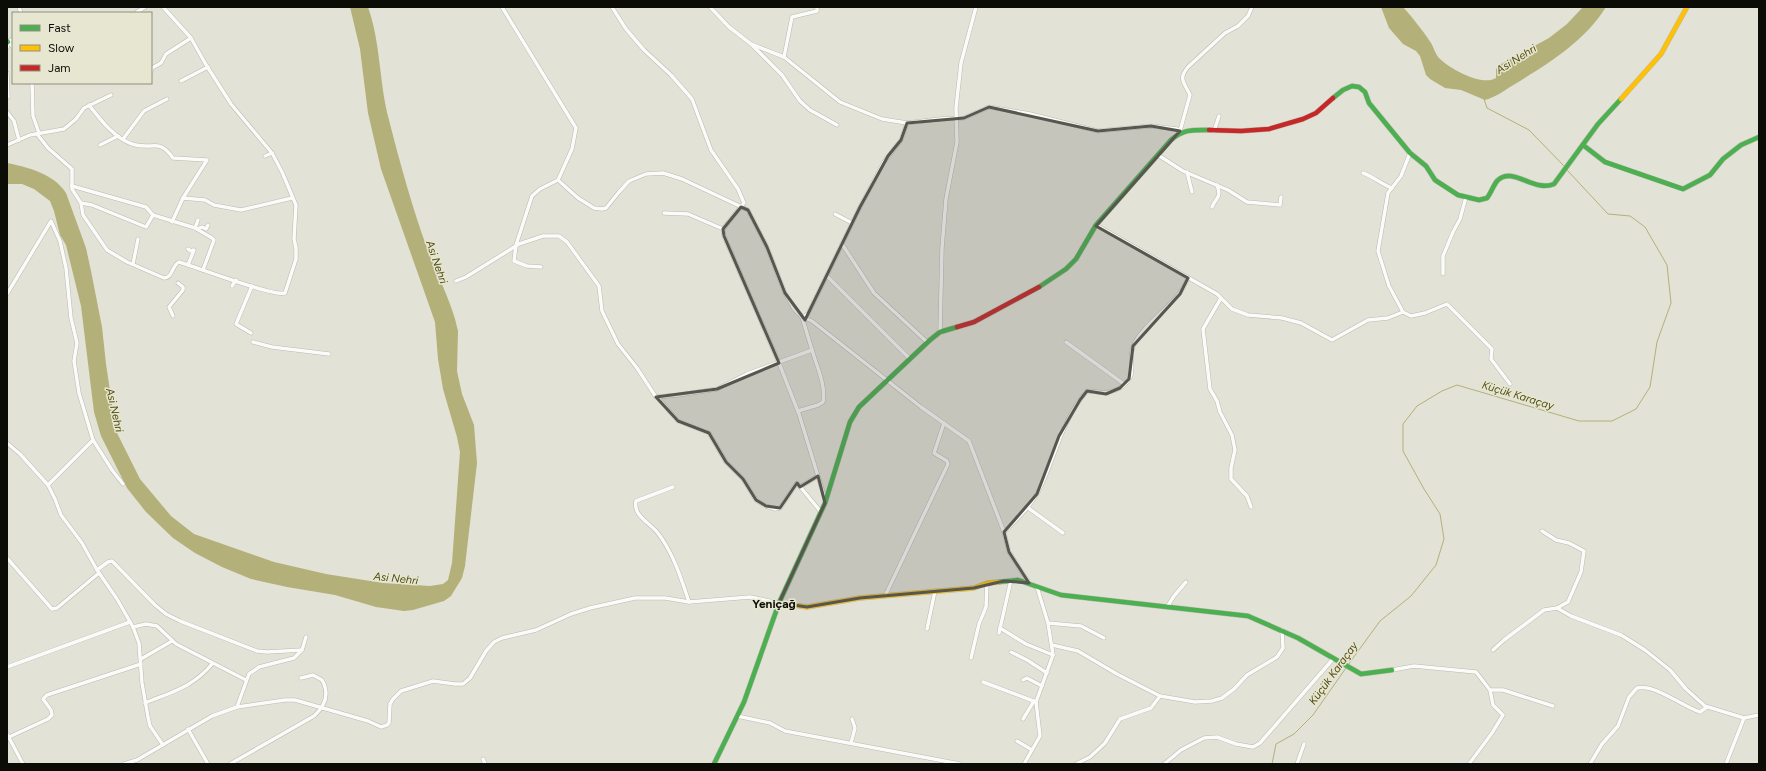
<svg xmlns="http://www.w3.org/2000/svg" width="1766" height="771" font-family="Figtree,sans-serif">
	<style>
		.water { fill: #b4b079 }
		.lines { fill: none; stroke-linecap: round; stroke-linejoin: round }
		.stream { stroke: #b4b079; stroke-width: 1 }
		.street-casing { stroke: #babab1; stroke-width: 4.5 }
		.fast-casing { stroke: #babab1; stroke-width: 5.5 }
		.slow-casing { stroke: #babab1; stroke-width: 5.5 }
		.jam-casing { stroke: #babab1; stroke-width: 5.5 }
		.street { stroke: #fbfbf9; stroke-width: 3.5 }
		.fast { stroke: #4caf50; stroke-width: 4.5 }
		.slow { stroke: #ffc107; stroke-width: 4.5 }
		.jam { stroke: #c62828; stroke-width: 4.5 }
		.marked { fill: #57574f; fill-opacity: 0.2; stroke: #57574f; stroke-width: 3; stroke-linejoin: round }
		.labels { text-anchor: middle; stroke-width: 3; stroke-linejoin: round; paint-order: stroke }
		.water-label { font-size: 11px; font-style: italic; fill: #504d13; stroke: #e7e6d1 }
		.quarter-label { font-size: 12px; font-weight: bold; fill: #0c0c06; stroke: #e7e6d1 }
	</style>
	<rect width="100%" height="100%" fill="#e2e2d6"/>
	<!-- water -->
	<g class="water">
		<path d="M350,7H368C381,44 379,83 389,120C400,163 412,207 427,248C436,272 448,295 455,319L458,331L457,371L462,394L474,425L477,463L465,566L462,578L451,596L444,601L413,610L404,611L376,607L335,595L287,587L251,579L222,567L195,553L173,538L146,512L127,488L101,436L94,412L81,306L66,245L60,235L54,211L50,201L34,189L22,184H7V163C28,167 54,174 66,193L86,248L91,271L102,327L106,364L116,431L140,479L171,516L194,534L274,562L326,574L383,583L430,586L443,584L448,580L452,563L460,452L457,437L443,389L438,359L435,322L381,169L368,113L360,49Z"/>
		<path d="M1381,7H1403C1413,18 1423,31 1431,43C1434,48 1435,53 1438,57C1448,68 1482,87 1496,78V69L1501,64L1549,38L1567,24L1583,7H1606C1584,42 1549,63 1515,84C1505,90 1496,97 1485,100L1461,90L1445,88L1430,79L1426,75L1420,56L1416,51L1403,44L1389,28Z"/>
	</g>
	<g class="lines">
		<!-- stream -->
		<g class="stream">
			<path d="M1484,99L1487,108L1529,130L1565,167"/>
			<path d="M1348,665L1380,621L1411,596L1436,565L1444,539L1440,514L1424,489L1403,451V424L1417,406L1442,391L1457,385L1579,421H1612L1636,409L1650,387L1657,342L1671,303L1667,265L1645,227L1630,216L1608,214L1567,170"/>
			<path d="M1272,764L1276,744L1294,734L1313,715L1346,668"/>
		</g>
		<defs>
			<g id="street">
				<path d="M19,7L21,13"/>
				<path d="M502,7L576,128L572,149L558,180L540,189L532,196L516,245L514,261L527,266L541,267"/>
				<path d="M612,7L626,29L644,50L671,75L692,99L711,150L738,189L744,203L723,229L724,236L779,363L799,414L825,499"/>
				<path d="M710,7L729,27L751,44L784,57L840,102L882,119L907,123L940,119L964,118L989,107L1030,114L1098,131L1151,126L1177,129L1180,131"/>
				<path d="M137,12L145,7"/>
				<path d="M8,42L13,47"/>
				<path d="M753,46L782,75L800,101L810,110L837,125"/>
				<path d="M7,48L8,42L13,39"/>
				<path d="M784,57L792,17L817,11V7"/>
				<path d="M151,72L152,68L161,63L166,54L191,38"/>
				<path d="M7,73L8,97"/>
				<path d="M181,81L208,67"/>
				<path d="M32,83L33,116L39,133"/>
				<path d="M89,105C100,119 114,138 132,144C153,151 158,137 173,158L207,160L183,198"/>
				<path d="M7,112L14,121L19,140"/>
				<path d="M1180,131L1190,95C1184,82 1178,79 1188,67L1225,33L1238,26L1248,16L1252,7"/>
				<path d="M1214,131L1219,116"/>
				<path d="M37,134L48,148L72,169V189L81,203L83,215L107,250L127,262L164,278C173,278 172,265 179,262C196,267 274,297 285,293L296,259V248L294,239L296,205L282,172L272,153L231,104L205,63L191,38L163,7"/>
				<path d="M123,139L144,111L167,99"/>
				<path d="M7,145L30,135L64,129L76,119L84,108L111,95"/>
				<path d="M100,145L118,136"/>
				<path d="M1410,153L1401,176L1388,193L1378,251L1389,286L1403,312L1411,316L1425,313L1447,304L1492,349L1491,359L1510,384"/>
				<path d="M1158,155L1183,171L1228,190L1247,202L1280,205L1281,197"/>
				<path d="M265,156L272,153"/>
				<path d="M1187,172L1192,192"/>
				<path d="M1363,173C1374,177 1381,184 1392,188"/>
				<path d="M558,180L578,198L594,208L602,209L606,208L619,192L629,181L646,174L663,173L682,179L748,210L767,247L785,293L794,309L802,317L812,321L921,407L969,441L1004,532L1009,552L1029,583"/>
				<path d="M72,186L146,207L153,215L195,228L212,238L214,240L203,270"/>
				<path d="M81,203L92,205L146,227L153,215"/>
				<path d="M1212,207C1216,197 1222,198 1217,185"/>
				<path d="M664,213L688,214L723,229"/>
				<path d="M835,214L852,223"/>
				<path d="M172,222L183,198L205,200L214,205L241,210L292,198"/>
				<path d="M1096,225L1217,294L1232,309L1248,315L1282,318L1301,323L1332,340L1368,320L1388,318L1403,312"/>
				<path d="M195,228L198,220"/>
				<path d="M197,229L202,227L206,229L208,225"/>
				<path d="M842,244L874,293L927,342"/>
				<path d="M188,249L191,251L193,250H194L188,265"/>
				<path d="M133,264L138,239"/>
				<path d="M1443,274V256L1453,232L1460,219L1466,197"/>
				<path d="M827,276L910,359"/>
				<path d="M456,281L466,277L519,244L543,236H559L567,242L599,286L602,311L618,344L637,368L656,397L678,395L717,389L747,374L812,350L802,317L808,314L860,207L884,162L901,140L907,123"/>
				<path d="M232,286L236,280"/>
				<path d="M7,294L51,221L60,241L66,268L71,318L77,343L74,361L79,393L93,440L48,485"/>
				<path d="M1221,298L1203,329L1210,389L1217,401L1220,412L1232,435L1235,450L1231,468V479L1247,496L1251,507"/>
				<path d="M173,316L169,307L183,290V287L178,283"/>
				<path d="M940,332L942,248L946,199L957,142L956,108L961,63L976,7"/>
				<path d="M251,333L236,324L252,286"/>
				<path d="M253,342L272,347L329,354"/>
				<path d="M1066,342L1124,384"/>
				<path d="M657,397L678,421L709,433L726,462L743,479L756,500L766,506L775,509L780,508L797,483L821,512"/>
				<path d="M798,411L818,405L823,402C826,385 817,367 812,350"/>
				<path d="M93,440L112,470L123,484"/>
				<path d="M7,443L20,454L48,485L55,499L61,515L82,543L97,570L117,599L133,627L139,643L142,683L148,717L150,726L163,745"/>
				<path d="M673,487L636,501C633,516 649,522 657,532C673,552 681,578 689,602"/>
				<path d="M800,487L818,476"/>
				<path d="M1027,507L1063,533"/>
				<path d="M1004,532C1016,520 1030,507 1038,492C1056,457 1060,422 1087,391C1100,392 1108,395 1120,388C1140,375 1127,363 1133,347C1139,329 1168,309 1179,294C1183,289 1186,283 1188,278"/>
				<path d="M7,558L52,609L57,608L99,573"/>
				<path d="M97,570L108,562L112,561L155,605L166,614L180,621L257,651L267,652L302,650"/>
				<path d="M885,596L948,464L947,461L934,453L944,423"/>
				<path d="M1167,607L1174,596L1186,582"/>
				<path d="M1557,608L1571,616L1621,635L1645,650L1670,670L1686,689L1705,706L1744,718L1759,715"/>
				<path d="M1048,623L1081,626L1104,638"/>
				<path d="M133,627L146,624L157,626L176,644L246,680"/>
				<path d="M1000,628L1026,644L1053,655"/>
				<path d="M927,629L935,591"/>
				<path d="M999,633L1011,580"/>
				<path d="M1052,645L1078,651L1117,674L1160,696L1195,702L1212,701L1222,698L1234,689L1247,675L1277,657L1283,648L1282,630"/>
				<path d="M1493,650L1504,640L1544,610L1557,608L1568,602L1581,572L1584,551L1569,543L1556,540L1542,531"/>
				<path d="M1011,652L1027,660L1047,673"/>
				<path d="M971,658L979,624L986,607L987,583"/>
				<path d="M141,659L172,641"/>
				<path d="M7,667L130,622"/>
				<path d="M1392,670L1414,666L1476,672L1490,690L1493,705L1503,715L1492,733L1469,764"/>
				<path d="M1023,680L1027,678L1042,686"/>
				<path d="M983,682L1036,702"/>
				<path d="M1490,690H1503L1553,706"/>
				<path d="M145,703C172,692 193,687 212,664"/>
				<path d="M237,707L249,674L259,667L294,658L302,650L306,637"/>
				<path d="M737,716L770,723L785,731L960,764"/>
				<path d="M1023,719L1034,701"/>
				<path d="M188,729L208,764"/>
				<path d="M7,734L23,764"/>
				<path d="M9,737L48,719L52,715L51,710L43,699L47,695L141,664"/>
				<path d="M1017,741L1032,750"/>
				<path d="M851,743L855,728L852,719"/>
				<path d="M483,759L485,764"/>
				<path d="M124,764L137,760L212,716L237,707L285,700H295L368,721L381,727L387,725L389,723L390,704L393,699L401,691L433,681L455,684H463L470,678L486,651L494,642L502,638L536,630L571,614L590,608L635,598H665L689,602L750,597L779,603"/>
				<path d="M230,764L314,716C325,706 330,694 322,680L313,675L301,678"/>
				<path d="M1024,764L1040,736L1036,702L1053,655L1048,623L1037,587"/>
				<path d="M1076,764L1090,757L1105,743L1120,719L1151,708L1160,696"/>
				<path d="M1164,764L1181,750L1204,738L1217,737L1236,744L1253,747L1260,743L1333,659"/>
				<path d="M1297,764L1304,744"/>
				<path d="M1590,764L1602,744L1618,726L1629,697L1637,688C1656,684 1681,706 1700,712L1707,707"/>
				<path d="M1726,764L1744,718"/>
			</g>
			<g id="fast">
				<path d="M7,41L8,42"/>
				<path d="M1333,98L1343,90L1352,86L1359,87L1365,92L1369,103L1410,153L1426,166L1435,180L1458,195L1479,200L1487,198C1491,193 1493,186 1497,181C1512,165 1534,193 1554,184L1598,124L1621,99"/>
				<path d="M1583,145L1605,162L1683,189L1710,175L1723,159L1741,145L1759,137"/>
				<path d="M1039,287L1066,269L1076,259L1096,225L1171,140C1184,129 1192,130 1209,130"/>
				<path d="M999,582L1018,580L1061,595L1248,616L1298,638L1361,674L1392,670"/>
				<path d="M714,764L744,702L779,603L825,503L850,422L859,407L930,340L940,332L957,327"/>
			</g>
			<g id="slow">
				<path d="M1621,99L1661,54L1687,7"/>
				<path d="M779,603L807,607L860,598L974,588L987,583L999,582"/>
			</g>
			<g id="jam">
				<path d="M1209,130L1241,131L1269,129L1303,119L1316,113L1333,98"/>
				<path d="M957,327L974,322L1039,287"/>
			</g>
		</defs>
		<!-- street casing -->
		<use href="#street" class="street-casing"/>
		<!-- fast casing -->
		<use href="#fast" class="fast-casing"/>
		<!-- slow casing -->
		<use href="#slow" class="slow-casing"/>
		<!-- jam casing -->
		<use href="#jam" class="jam-casing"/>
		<!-- street -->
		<use href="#street" class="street"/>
		<!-- fast -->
		<use href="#fast" class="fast"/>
		<!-- slow -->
		<use href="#slow" class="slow"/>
		<!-- jam -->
		<use href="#jam" class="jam"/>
	</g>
	<!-- marked area -->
	<path class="marked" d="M989,107L1098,131L1151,126L1180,131L1096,226L1188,278L1180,294L1133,346L1129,379L1120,388L1106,394L1087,391L1080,400L1059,436L1037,494L1004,532L1009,552L1029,583L1004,581L974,588L860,598L807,607L779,603L825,503L818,476L800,487L797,483L780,508L766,506L756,500L743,479L726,462L709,433L678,421L656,397L717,389L779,363L724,236L723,229L741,207L748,210L767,247L785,293L805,320L860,207L888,156L901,140L907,123L964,118Z"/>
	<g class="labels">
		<!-- water labels -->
		<g class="water-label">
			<text transform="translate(1516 59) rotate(-32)" y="4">Asi Nehri</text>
			<text transform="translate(437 262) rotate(71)" y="4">Asi Nehri</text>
			<text transform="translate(1518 395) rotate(17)" y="4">Küçük Karaçay</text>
			<text transform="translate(115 410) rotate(77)" y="4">Asi Nehri</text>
			<text transform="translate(396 578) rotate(6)" y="4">Asi Nehri</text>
			<text transform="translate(1333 673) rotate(-54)" y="4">Küçük Karaçay</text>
		</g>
		<!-- quarter labels -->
		<g class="quarter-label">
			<text x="774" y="608">Yeniçağ</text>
		</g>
	</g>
	<!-- border -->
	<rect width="1766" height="771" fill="none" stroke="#0c0c06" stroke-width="16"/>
	<!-- legend -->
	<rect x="12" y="12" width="140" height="72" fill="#e7e6d1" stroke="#8f8f80"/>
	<rect x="20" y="25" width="20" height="6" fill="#4caf50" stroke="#8f8f80"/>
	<text x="48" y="32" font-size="12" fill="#0c0c06">Fast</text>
	<rect x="20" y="45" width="20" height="6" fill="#ffc107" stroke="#8f8f80"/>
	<text x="48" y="52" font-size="12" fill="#0c0c06">Slow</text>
	<rect x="20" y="65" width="20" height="6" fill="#c62828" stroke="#8f8f80"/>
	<text x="48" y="72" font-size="12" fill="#0c0c06">Jam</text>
</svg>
